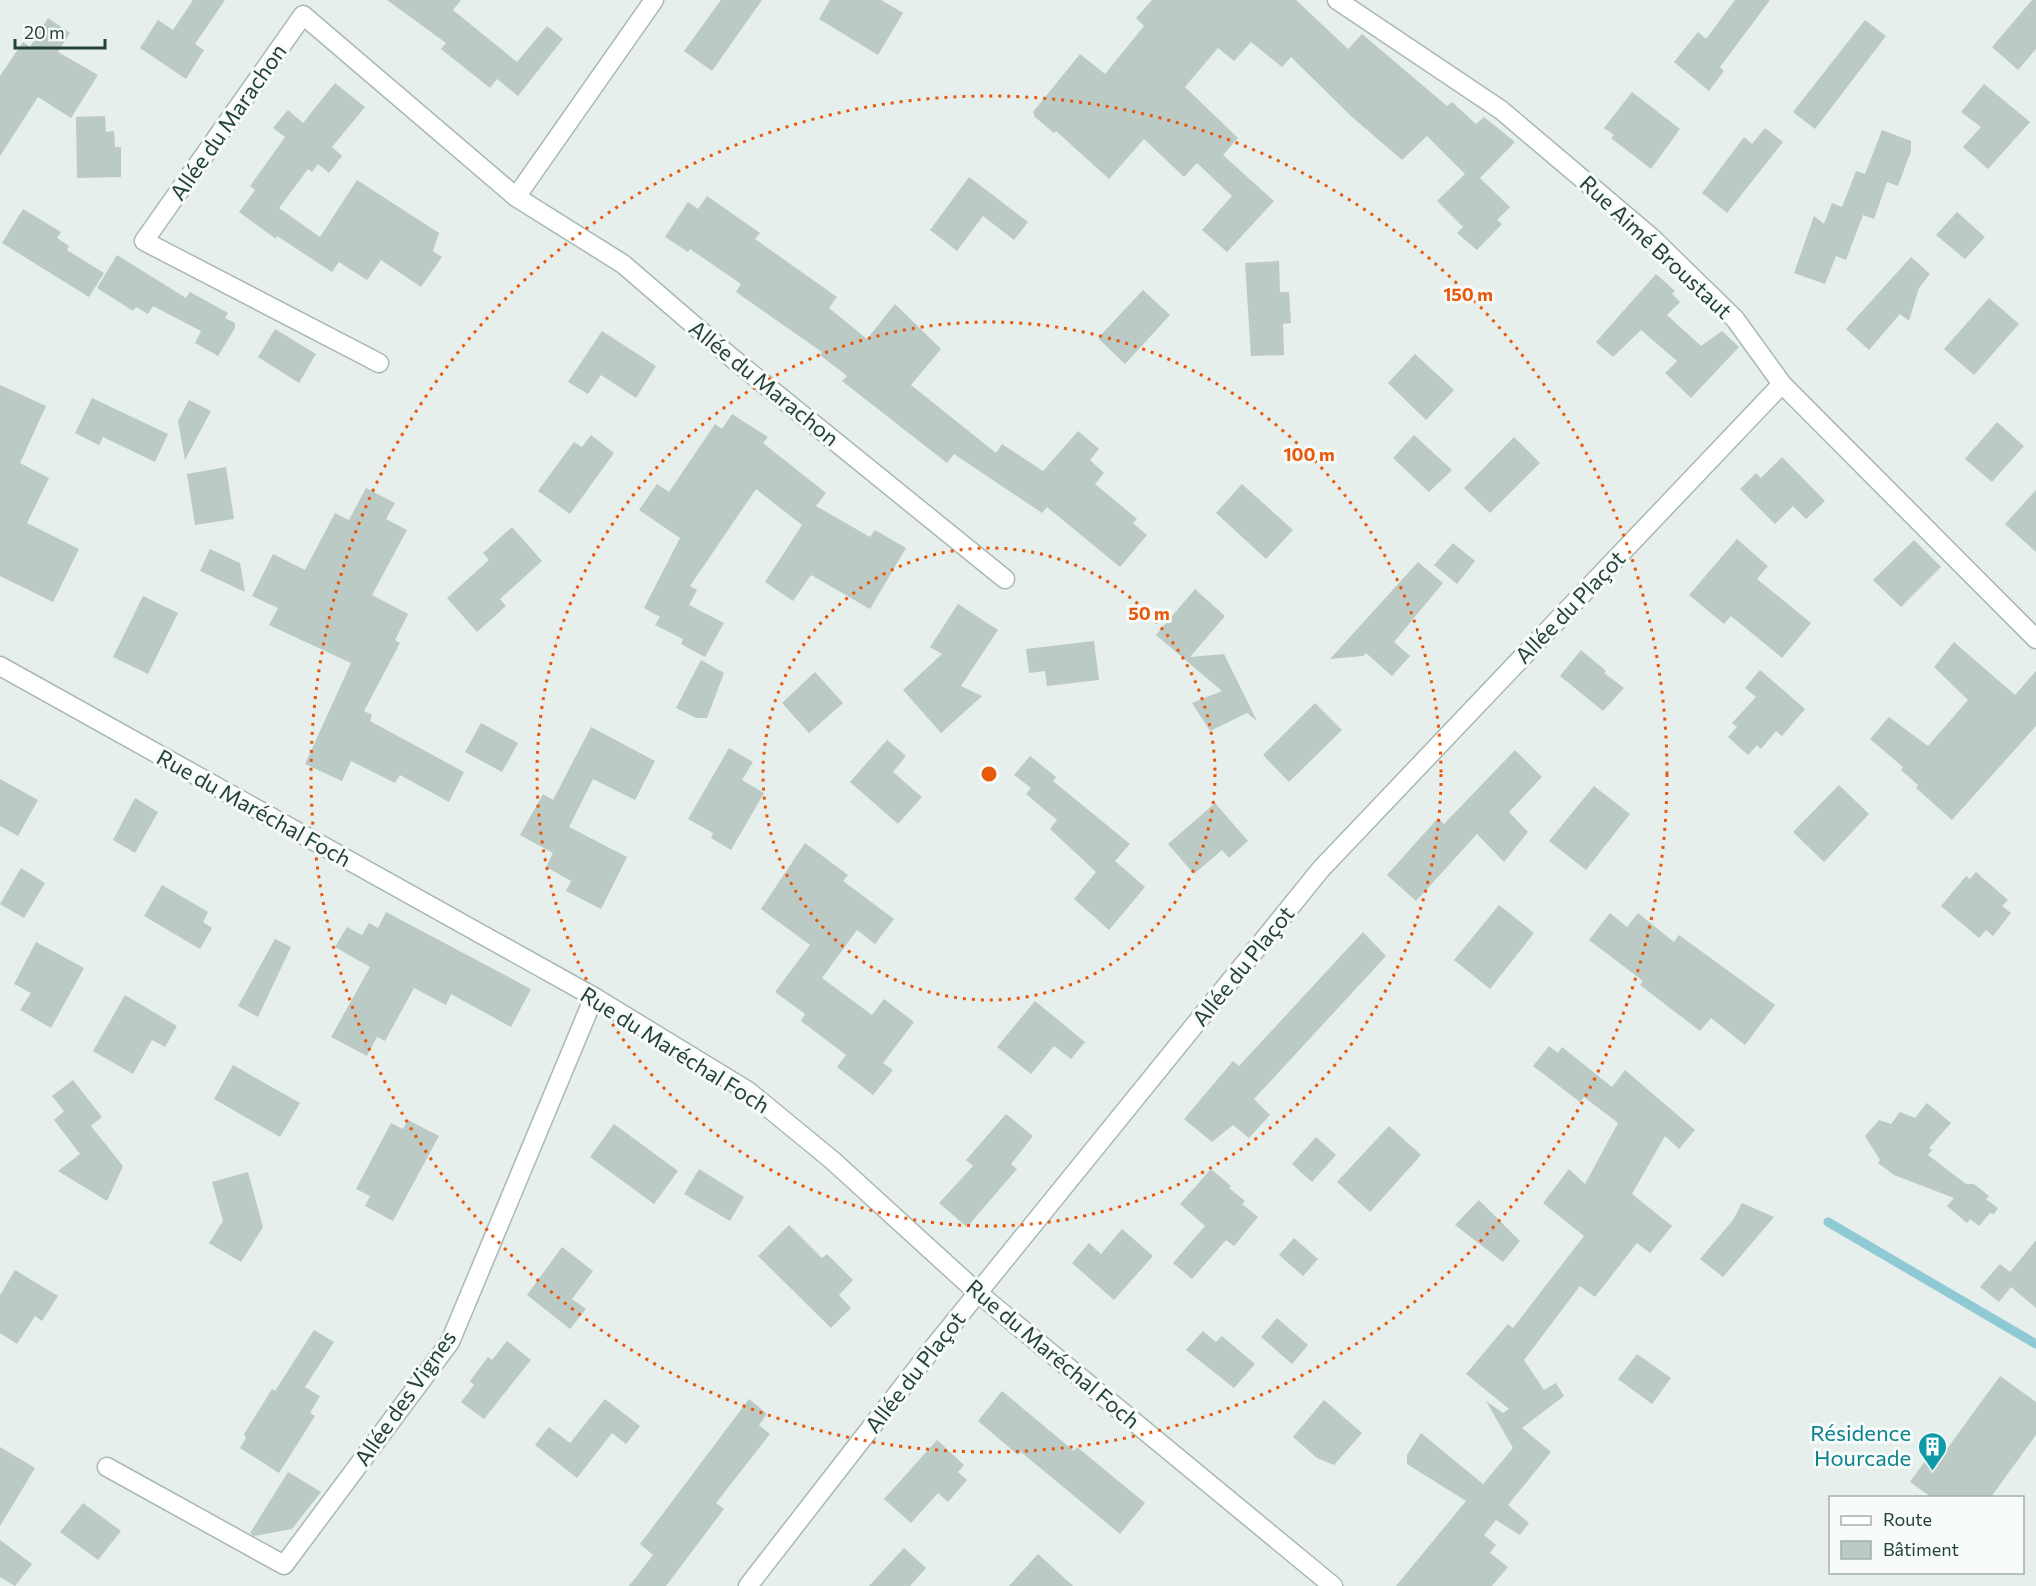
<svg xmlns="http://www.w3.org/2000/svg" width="2036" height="1586" font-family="Commissioner,sans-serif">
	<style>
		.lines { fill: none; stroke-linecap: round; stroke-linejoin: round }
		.stream { stroke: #8ec9d4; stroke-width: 9 }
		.building { fill: #bbcac4 }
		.street-casing { stroke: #a8b8b2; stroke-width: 21 }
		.street { stroke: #fff; stroke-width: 18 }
		.ring { fill: none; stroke: #e8590c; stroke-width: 3; stroke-dasharray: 3 6 }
		.labels { text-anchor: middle; stroke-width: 6; stroke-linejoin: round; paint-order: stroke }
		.street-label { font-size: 22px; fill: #24423a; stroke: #f7fbf9 }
		.culture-label { font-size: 22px; fill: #0d838f; stroke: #f7fbf9; text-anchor: end }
		.centre { fill: #e8590c; stroke: #f7fbf9; stroke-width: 3 }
		.ring-label { font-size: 18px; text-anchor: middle; font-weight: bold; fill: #e8590c; stroke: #f7fbf9; stroke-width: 6; stroke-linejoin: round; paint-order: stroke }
	</style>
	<rect width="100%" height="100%" fill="#e6efeb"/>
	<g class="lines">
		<!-- stream -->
		<path class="stream" d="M1828,1222L2036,1344"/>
	</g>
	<!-- building -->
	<g class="building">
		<path d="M193,0H225L195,44L204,50L186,79L140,48L158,20L173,30Z"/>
		<path d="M387,0H461L453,10L517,62L547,26L563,39L518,96L497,79L490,88L441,49L446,43Z"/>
		<path d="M721,0H762L712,71L684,51Z"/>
		<path d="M830,0H881L903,13L878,55L819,19Z"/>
		<path d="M1152,0H1296L1348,49L1362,34L1447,106L1452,102L1476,124L1484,117L1515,142L1480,178L1510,207L1497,220L1502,224L1477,250L1457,233L1463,227L1437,201L1465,174L1427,136L1402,160L1351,116L1291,57L1282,67L1251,42L1234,61L1218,48L1185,87L1238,138L1223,155L1274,201L1227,252L1202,230L1232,196L1197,163L1184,177L1144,139L1109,179L1056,131L1054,133L1035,117L1033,112L1080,54L1105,74L1144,26L1136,18Z"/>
		<path d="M1735,0H1770L1720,67L1724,71L1709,91L1674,62L1698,32L1706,39Z"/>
		<path d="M2032,0H2036V49L2018,70L1992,47Z"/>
		<path d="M48,18L70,33L58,52L98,75L71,118L38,97L0,156V76L23,42L30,47Z"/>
		<path d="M1865,20L1886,36L1815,129L1793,112Z"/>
		<path d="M335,83L365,107L332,147L342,156L329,173L318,164L312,172L308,169L279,208L320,237L357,180L439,233L433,251L442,257L421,287L381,260L367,280L339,262L332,272L277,236L276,239L239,212L255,190L250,186L285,137L273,128L288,110L303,123Z"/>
		<path d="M1984,84L2030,122L1988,169L1963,147L1981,127L1961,112Z"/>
		<path d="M1632,92L1680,129L1651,169L1611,138L1614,135L1604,128Z"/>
		<path d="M105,116L106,132L114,131L115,147H121V177L77,178L76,117Z"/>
		<path d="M1765,128L1783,142L1727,213L1702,193L1744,137L1752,144Z"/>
		<path d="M1882,130L1911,141V151L1898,186L1887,182L1874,219L1863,215L1846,260L1836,256L1825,284L1794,273L1814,216L1824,224L1832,203L1842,207L1856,171L1865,174Z"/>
		<path d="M969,177L1028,222L1014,240L983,216L957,251L930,230Z"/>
		<path d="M707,196L760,233L755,239L837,297L829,308L867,339L895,304L941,349L911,385L996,453L1002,444L1043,471L1078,431L1099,449L1090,460L1104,473L1095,484L1137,519L1133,523L1147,535L1120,567L1047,507L1042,513L954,454L947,463L842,381L847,376L820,355L822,352L736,292L741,284L690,249L688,252L665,237L688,202L698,209Z"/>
		<path d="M23,209L61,232L57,238L69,246L67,250L104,273L89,297L2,243Z"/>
		<path d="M1957,212L1985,237L1965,259L1936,235Z"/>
		<path d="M117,255L186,298L190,292L228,313L225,318L235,323V328L218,356L195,343L201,331L153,306L148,314L136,307L133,311L97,288Z"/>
		<path d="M1911,257L1930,274L1919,288L1909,321L1900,314L1869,350L1846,329Z"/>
		<path d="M1279,261L1280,292H1289L1291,323L1283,324L1284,355L1251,356L1245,263Z"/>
		<path d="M1656,274L1675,291L1672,294L1680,302L1667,315L1701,346L1722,331L1739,347L1691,398L1665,373L1677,361L1641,330L1613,357L1596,342Z"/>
		<path d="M1143,290L1170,315L1125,364L1098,338Z"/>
		<path d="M1989,298L2019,324L1974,375L1944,349Z"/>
		<path d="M275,329L316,354L299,383L258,357Z"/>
		<path d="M602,331L656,366L636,398L601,375L588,394L568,382Z"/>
		<path d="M1415,354L1454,390L1426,420L1388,383Z"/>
		<path d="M0,385L46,406L20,463L49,478L27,523L79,549L53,602L0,576Z"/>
		<path d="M92,398L168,434L155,462L103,437L99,445L75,433Z"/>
		<path d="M189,400L211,411L185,460L178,421Z"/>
		<path d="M732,414L768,437L763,443L826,493L816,506L870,537L875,530L906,548L870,609L811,575L793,601L765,582L802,525L756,489L690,586L697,590L689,605L724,623L705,657L681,644L683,639L655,625L660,617L644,608L680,538L639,510L657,484L669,492L715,424L722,429Z"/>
		<path d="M1997,422L2024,446L1992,482L1965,459Z"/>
		<path d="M591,435L614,453L570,514L538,491L574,442L582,447Z"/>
		<path d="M1414,435L1452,470L1429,492L1393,458Z"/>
		<path d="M1514,437L1540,463L1490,513L1464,488Z"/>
		<path d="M1782,457L1825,501L1806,519L1793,506L1775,524L1740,489L1756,473L1761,478Z"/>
		<path d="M226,467L234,519L195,525L187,474Z"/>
		<path d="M1242,484L1293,530L1266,559L1216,513Z"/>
		<path d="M366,488L395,503L386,519L407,530L372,595L408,614L395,640L400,643L364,711L372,715L370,721L464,772L449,802L400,775L395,783L351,761L342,781L305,764L351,663L269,625L278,608L252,596L273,554L305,570L335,513L349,520Z"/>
		<path d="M2036,490V552L2005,524Z"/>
		<path d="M512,527L542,561L500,599L506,606L477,632L447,598L489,560L483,553Z"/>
		<path d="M1737,539L1768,566L1757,579L1811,623L1782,658L1731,616L1724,624L1689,595Z"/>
		<path d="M1914,540L1941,567L1901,607L1873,580Z"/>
		<path d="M1453,543L1475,561L1457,584L1434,565Z"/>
		<path d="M210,549L240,563L245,592L200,571Z"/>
		<path d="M1418,562L1443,583L1394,642L1410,656L1392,676L1366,653L1363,656L1330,659Z"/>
		<path d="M1195,589L1225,616L1190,657L1224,654L1257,721L1247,713L1210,731L1192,703L1222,691L1156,635Z"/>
		<path d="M143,596L178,613L148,674L113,657Z"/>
		<path d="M958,604L998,630L961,686L982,696L941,733L903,690L942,654L930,647Z"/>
		<path d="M1094,641L1099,680L1047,686L1045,671L1029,673L1026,649Z"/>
		<path d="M1954,642L2015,695L2036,671V726L1952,820L1916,788L1918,785L1901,770L1903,767L1870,739L1889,717L1928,746L1968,700L1934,667Z"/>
		<path d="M1581,650L1606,671L1604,673L1624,688L1603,711L1560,676Z"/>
		<path d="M701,660L724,673L707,718H696L676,708Z"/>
		<path d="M1760,670L1805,709L1782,736L1776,731L1761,749L1757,745L1748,755L1728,737L1737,727L1732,723L1756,697L1745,688Z"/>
		<path d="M815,672L843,703L809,733L782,703Z"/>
		<path d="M1315,703L1342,730L1289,782L1263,755Z"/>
		<path d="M481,723L518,743L502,772L465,752Z"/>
		<path d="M591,727L655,761L635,800L593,779L569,827L627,857L601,909L566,891L571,881L546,867L553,853L520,835L543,794L553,800Z"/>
		<path d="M887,740L906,756L893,772L922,797L898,824L850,782Z"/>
		<path d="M729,748L753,762L742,780L764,793L731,850L711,838L713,833L688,819Z"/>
		<path d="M1515,750L1542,777L1509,812L1528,832L1504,862L1477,834L1416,901L1387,875L1438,818L1444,824Z"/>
		<path d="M1030,756L1056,777L1053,781L1130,844L1115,861L1145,887L1109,930L1074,899L1096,872L1050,829L1057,820L1026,794L1031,788L1014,775Z"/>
		<path d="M0,779L38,800L18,836L0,826Z"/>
		<path d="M1839,785L1869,814L1824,862L1793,832Z"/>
		<path d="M1594,786L1630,814L1586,870L1549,841Z"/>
		<path d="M135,798L158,812L135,853L113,840Z"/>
		<path d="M1215,803L1248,841L1229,858L1222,850L1194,874L1168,844Z"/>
		<path d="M805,843L848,875L843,881L894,919L875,944L857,930L822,978L872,1015L884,999L914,1022L883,1063L893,1070L873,1095L837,1067L846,1055L801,1021L805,1014L775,992L810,945L761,909Z"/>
		<path d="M21,868L45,883L24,918L0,904Z"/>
		<path d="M1976,872L2008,900L2002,906L2011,913L1993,936L1986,930L1979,938L1941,906L1966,876L1970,879Z"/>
		<path d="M162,885L208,912L203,922L212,928L200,949L144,916Z"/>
		<path d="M1499,905L1534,933L1490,989L1454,960Z"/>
		<path d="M386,912L531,989L511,1027L451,994L446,1005L414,988L385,1041L377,1037L367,1056L331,1037L370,967L335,947L347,927L362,935L369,923L378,928Z"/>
		<path d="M1610,913L1627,927L1638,913L1674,942L1679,935L1775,1005L1745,1045L1711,1018L1700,1031L1640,985L1643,981L1589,940Z"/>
		<path d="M1363,932L1386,956L1254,1099L1270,1115L1249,1138L1233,1125L1212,1142L1184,1119L1233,1061L1239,1066Z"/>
		<path d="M275,939L291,947L258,1017L238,1006Z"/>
		<path d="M36,942L84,968L51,1028L20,1010L31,993L14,984Z"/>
		<path d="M125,995L177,1026L165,1047L152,1040L133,1074L93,1051Z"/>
		<path d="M1035,1001L1085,1042L1071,1059L1054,1046L1031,1074L997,1047Z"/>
		<path d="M1549,1046L1558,1053L1562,1047L1612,1087L1625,1070L1695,1130L1679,1149L1665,1136L1632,1194L1672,1226L1650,1253L1637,1243L1595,1297L1580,1286L1524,1360L1544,1390L1556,1383L1564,1396L1522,1428L1551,1452L1508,1505L1529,1523L1520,1535L1496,1520L1484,1535L1496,1545L1490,1553L1508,1567L1492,1586H1396L1466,1501L1407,1464V1455L1421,1433L1483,1484L1513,1448L1486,1401L1503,1413L1509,1409L1466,1374L1508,1324L1513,1328L1584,1236L1543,1203L1569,1169L1585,1184L1618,1123L1584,1097L1580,1102L1533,1066Z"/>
		<path d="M233,1065L300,1103L280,1137L214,1099Z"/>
		<path d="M73,1080L102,1117L91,1126L123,1166L107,1201L58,1171L80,1154L54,1120L64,1111L52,1096Z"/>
		<path d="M1927,1103L1951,1123L1929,1148L1932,1150L1928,1155L1966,1184H1974L1989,1196L1986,1199L1998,1208L1994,1214L1990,1213L1979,1226L1970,1219L1967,1223L1947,1206L1954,1198L1894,1175L1878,1163L1880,1160L1865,1136L1879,1120L1891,1124L1900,1112L1915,1118Z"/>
		<path d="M1006,1114L1033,1136L1011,1164L1017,1169L967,1227L939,1203L973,1166L966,1160Z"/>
		<path d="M408,1120L439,1136L393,1221L365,1206L370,1196L356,1189L391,1123L403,1129Z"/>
		<path d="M614,1124L678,1171L654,1204L590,1157Z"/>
		<path d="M1389,1126L1421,1155L1370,1212L1337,1182Z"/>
		<path d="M1316,1137L1336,1155L1312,1182L1292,1164Z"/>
		<path d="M699,1169L744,1197L730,1221L684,1194Z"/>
		<path d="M1211,1169L1231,1186L1229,1188L1245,1201L1242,1204L1258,1217L1234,1246L1226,1240L1192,1279L1173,1263L1205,1226L1180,1204Z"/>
		<path d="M248,1172L263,1227L241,1262L209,1243L223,1221L212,1182Z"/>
		<path d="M1479,1200L1520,1241L1503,1262L1455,1225Z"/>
		<path d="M1742,1203L1774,1217L1723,1277L1700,1259L1733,1220Z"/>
		<path d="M789,1225L822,1258L827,1254L853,1280L839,1295L851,1308L831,1328L758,1256Z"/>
		<path d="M1122,1229L1153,1256L1114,1300L1072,1263L1089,1243L1101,1254Z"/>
		<path d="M1294,1238L1318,1259L1303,1276L1279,1255Z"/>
		<path d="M2036,1240V1308L2011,1287L1999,1302L1980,1287L2000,1264L2010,1272Z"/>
		<path d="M562,1247L593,1271L572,1299L586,1309L570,1329L527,1295Z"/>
		<path d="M15,1270L58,1296L42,1321L35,1316L17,1344L0,1333V1295Z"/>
		<path d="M1277,1318L1308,1345L1292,1364L1261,1337Z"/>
		<path d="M314,1330L334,1342L305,1387L320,1396L310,1413L315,1416L279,1473L240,1448L246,1438L244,1434L272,1389L275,1391Z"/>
		<path d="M1203,1331L1216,1342L1222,1336L1255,1364L1234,1388L1186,1350Z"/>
		<path d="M507,1341L531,1360L484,1419L461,1402L474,1385L470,1381L488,1357L492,1360Z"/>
		<path d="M1637,1354L1671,1378L1652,1404L1618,1379Z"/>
		<path d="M2000,1376L2036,1402V1435L1991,1497H1931L1910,1482L1935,1447L1944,1453Z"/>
		<path d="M1002,1391L1074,1451L1077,1447L1145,1503L1120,1534L1021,1452L1018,1455L978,1421Z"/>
		<path d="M605,1399L640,1426L626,1444L612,1433L577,1478L535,1445L549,1427L570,1443Z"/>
		<path d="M749,1399L767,1414L759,1425L770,1434L716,1503L724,1509L666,1586H629L653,1555L640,1544Z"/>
		<path d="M1324,1400L1362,1433L1334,1465L1317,1458L1293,1437Z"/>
		<path d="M937,1440L964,1465L958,1472L967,1480L948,1502L938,1493L911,1523L884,1499Z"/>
		<path d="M0,1447L35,1468L0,1526Z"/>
		<path d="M288,1472L321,1492L292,1529L254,1536L250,1533Z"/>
		<path d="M83,1503L121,1531L98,1560L60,1532Z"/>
		<path d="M0,1540L32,1564L15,1586L0,1577Z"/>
		<path d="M904,1548L926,1568L910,1586H869Z"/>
		<path d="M1038,1554L1073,1586H1009Z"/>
	</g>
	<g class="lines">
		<defs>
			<g id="street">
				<path d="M654,0L516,197L623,264L732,358L1005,579"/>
				<path d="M1337,0L1501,110L1651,237L1735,319L1782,384L2036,639"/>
				<path d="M379,363L144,241L303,15L516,197"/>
				<path d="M0,666L594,997L748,1091L832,1160L978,1293L1333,1586"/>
				<path d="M107,1467L284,1565L450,1342L594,997"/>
				<path d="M748,1586L925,1358L1321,869L1782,384"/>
			</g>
		</defs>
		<!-- street casing -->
		<use href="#street" class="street-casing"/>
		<!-- street -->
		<use href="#street" class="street"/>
	</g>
	<!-- distance rings -->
	<g class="ring">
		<circle cx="989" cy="774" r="226"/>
		<circle cx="989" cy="774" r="452"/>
		<circle cx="989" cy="774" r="678"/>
	</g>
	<!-- icons -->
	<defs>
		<symbol id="building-pin" viewBox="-11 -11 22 30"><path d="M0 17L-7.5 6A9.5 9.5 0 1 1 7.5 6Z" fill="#0f9aa8" stroke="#f7fbf9"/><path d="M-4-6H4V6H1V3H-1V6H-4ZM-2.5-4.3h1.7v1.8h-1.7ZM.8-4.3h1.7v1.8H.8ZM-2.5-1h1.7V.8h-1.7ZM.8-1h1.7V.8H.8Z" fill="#fff"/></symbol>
	</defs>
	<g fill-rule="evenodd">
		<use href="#building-pin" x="1916" y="1430" width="33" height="45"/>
	</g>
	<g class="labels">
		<!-- street labels -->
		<g class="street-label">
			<text transform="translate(228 122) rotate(-55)" y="8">Allée du Marachon</text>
			<text transform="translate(1656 247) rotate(43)" y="8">Rue Aimé Broustaut</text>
			<text transform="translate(764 383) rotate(39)" y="8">Allée du Marachon</text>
			<text transform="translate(1570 607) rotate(-46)" y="8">Allée du Plaçot</text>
			<text transform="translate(254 808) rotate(29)" y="8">Rue du Maréchal Foch</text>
			<text transform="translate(1243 966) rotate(-51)" y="8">Allée du Plaçot</text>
			<text transform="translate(675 1050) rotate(32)" y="8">Rue du Maréchal Foch</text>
			<text transform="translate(1053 1354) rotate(40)" y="8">Rue du Maréchal Foch</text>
			<text transform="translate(915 1372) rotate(-52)" y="8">Allée du Plaçot</text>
			<text transform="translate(405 1398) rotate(-55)" y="8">Allée des Vignes</text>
		</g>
		<!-- culture labels -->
		<g class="culture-label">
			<text x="1911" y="1441">Résidence<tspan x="1911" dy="25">Hourcade</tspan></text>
		</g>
	</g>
	<circle cx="989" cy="774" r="9" class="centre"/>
	<g class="ring-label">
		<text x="1468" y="301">150 m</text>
		<text x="1309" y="461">100 m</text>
		<text x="1149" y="620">50 m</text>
	</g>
	<!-- legend -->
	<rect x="1829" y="1496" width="195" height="78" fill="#f7fbf9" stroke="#a3b1ad" stroke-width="1.5"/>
	<rect x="1841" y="1516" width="30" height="9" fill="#ffffff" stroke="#a3b1ad" stroke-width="1.5"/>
	<text x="1883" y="1526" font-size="18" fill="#24423a">Route</text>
	<rect x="1841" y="1541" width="30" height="18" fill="#bbcac4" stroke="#a3b1ad" stroke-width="1.5"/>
	<text x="1883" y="1556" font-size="18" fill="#24423a">Bâtiment</text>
	<!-- scale -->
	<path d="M15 39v9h90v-9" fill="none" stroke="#24423a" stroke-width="3"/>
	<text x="24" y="39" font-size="18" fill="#24423a" stroke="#f7fbf9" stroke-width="4.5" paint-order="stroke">20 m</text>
</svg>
